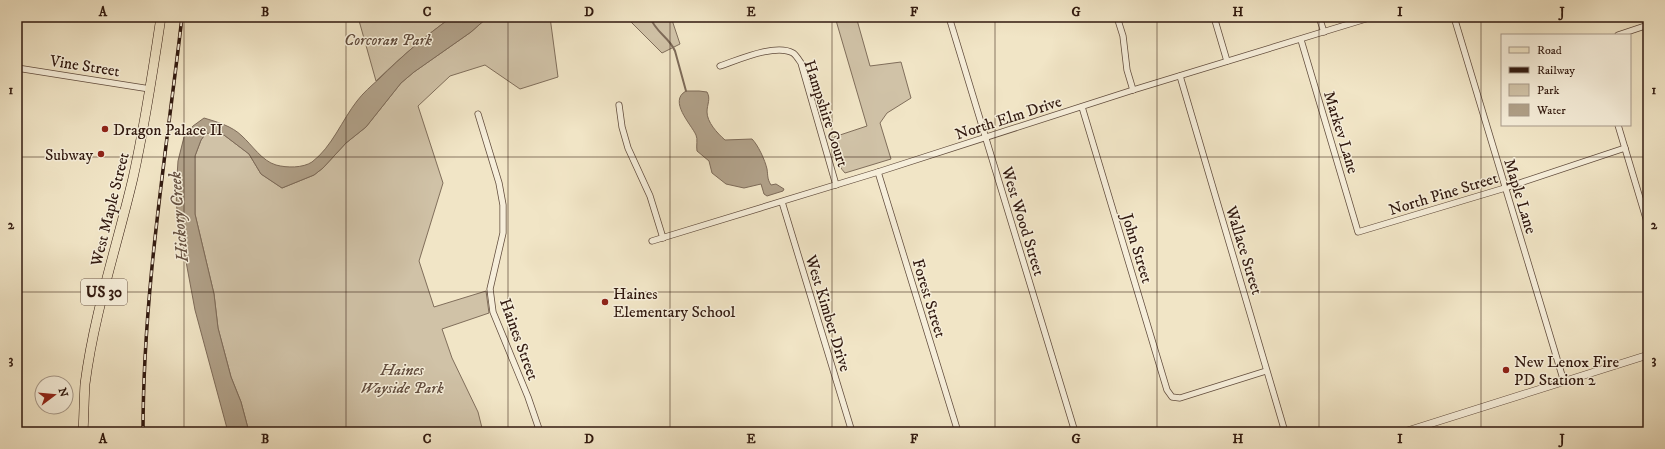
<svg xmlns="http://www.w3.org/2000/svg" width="1665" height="449" font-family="'IM FELL DW Pica',serif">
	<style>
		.green { fill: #d0c2a7; stroke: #806e5b }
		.water { fill: #b0a088; stroke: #7d6a58 }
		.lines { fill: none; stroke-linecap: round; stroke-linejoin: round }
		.stream { stroke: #7d6a58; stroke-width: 2 }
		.minor-casing { stroke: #614c3d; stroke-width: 7 }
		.tertiary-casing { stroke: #614c3d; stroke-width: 8 }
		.primary-casing { stroke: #31190f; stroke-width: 10 }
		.minor { stroke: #f6eeda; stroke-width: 5.5 }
		.tertiary { stroke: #f6eeda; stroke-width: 7 }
		.primary { stroke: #f1e5c6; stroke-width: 9 }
		.rail-casing { stroke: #31190f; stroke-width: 3.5 }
		.rail { stroke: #f6eeda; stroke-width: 2; stroke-dasharray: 6; stroke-linecap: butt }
		.grid { fill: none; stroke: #31190f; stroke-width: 1; stroke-opacity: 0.55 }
		.poi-dot { fill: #8f2418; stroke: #f6eeda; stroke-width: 1.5 }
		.labels { text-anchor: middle; stroke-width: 3; stroke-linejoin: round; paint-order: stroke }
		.shield { fill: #f6eeda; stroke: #6c594c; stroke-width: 1 }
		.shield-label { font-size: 15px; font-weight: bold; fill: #31190f }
		.park-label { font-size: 16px; font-style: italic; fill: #614c3d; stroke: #f6eeda }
		.street-label { font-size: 16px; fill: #31190f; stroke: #f6eeda }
		.poi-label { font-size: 16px; fill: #31190f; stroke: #f6eeda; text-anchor: start }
		.water-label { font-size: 17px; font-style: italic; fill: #644f3f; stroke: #f6eeda }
		.neatline { fill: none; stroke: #31190f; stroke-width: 1.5 }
		.grid-label { font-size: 13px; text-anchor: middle; font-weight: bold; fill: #31190f }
	</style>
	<rect width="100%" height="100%" fill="#f1e5c6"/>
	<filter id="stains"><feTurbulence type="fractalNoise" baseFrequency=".005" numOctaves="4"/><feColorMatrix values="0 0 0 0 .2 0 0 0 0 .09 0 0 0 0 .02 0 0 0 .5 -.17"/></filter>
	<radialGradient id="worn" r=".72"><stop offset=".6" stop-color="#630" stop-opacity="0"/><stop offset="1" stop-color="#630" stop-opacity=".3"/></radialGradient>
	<!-- green -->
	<g class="green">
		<path d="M358,17H452C425,36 400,58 376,81Z"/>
		<path d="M488,17H550L558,77L520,89L485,65L450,76L418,106L443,183L419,261L434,307L486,291L489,313L442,329L452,358L478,412L483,432H249L241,402L231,377L218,328L214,294L195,214V156L201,140L206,133L224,135L249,154L261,174L282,188L314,175L323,168L346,143L366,127L401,83L414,72L471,32Z"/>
		<path d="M626,17H671L680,44L662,53Z"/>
		<path d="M835,17H867L857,20L870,66L901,62L911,98L887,113L880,123L891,159L845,173C837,165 832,148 834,137L867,126Z"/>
	</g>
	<!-- water -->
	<g class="water">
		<path d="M452,17H488L471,32L414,72L401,83L366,127L346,143L323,168L314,175L282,188L261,174L249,154L224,135L206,133L201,140L195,156V214L214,294L218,328L231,377L241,402L249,432H228L195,310L177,213L176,192L178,161L184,137L193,126L204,118C217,122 232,126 242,136C252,145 262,161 276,165C287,168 303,168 312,162C332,147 342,120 357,101C363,93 371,86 379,79C402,56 425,36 452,17Z"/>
		<path d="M686,91H699L707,92C711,99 707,104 707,112C707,122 717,133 725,140L752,139C758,145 765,160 767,169C768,175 767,179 771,185L776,184L784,189L783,191L767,196L764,194L761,184L744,188L726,184L712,173L709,161L697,151C696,146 698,139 696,135C691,124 668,101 686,91Z"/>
	</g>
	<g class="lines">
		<!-- stream -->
		<path class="stream" d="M650,17C656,33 669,37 675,51L686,91"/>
		<defs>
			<g id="minor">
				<path d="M949,17L1075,432"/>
				<path d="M1117,17L1123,36L1127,70L1133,90"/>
				<path d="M1214,17L1227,61"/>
				<path d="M1319,17L1324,32"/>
				<path d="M1454,17L1564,382"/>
				<path d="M1618,35L1648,25"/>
				<path d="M1301,40L1358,232L1505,188L1625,148"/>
				<path d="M720,66C738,60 776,43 793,53C796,55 799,60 801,63L836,185"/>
				<path d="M17,68L150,89"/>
				<path d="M1180,76L1285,432"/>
				<path d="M619,105L622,127L628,148L650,196L663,238"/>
				<path d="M1082,107L1167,390L1172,397L1180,398L1266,371"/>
				<path d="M478,114L499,183L503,205V233L490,289L493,312L528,397L540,432"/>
				<path d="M1618,125L1648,225"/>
				<path d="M878,172L958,432"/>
				<path d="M782,202L852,432"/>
				<path d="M652,241L878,172L1133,90L1372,17"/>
			</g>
			<path id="tertiary" d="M1404,432L1648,355"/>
			<path id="primary" d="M83,432C84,416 84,400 85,384C94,314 117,246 133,178C145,125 153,71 161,17"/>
		</defs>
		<!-- minor casing -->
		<use href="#minor" class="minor-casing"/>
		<!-- tertiary casing -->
		<use href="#tertiary" class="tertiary-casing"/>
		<!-- primary casing -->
		<use href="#primary" class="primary-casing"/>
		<!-- minor -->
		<use href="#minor" class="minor"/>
		<!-- tertiary -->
		<use href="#tertiary" class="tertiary"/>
		<!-- primary -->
		<use href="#primary" class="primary"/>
		<defs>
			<path id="rail" d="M143,432C143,293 166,155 182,17"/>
		</defs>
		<!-- rail casing -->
		<use href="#rail" class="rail-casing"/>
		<!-- rail -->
		<use href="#rail" class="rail"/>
	</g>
	<!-- grid -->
	<path class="grid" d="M184,17V432M346,17V432M508,17V432M670,17V432M832,17V432M995,17V432M1157,17V432M1319,17V432M1481,17V432M17,157H1648M17,292H1648"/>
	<!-- markers -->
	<g class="poi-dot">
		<circle cx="105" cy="129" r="4"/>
		<circle cx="101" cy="154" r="4"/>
		<circle cx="605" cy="302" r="4"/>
		<circle cx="1506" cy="370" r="4"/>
	</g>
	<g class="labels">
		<!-- shield labels -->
		<rect class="shield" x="81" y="279" width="46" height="26" rx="3"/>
		<g class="shield-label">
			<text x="104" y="297">US 30</text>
		</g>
		<!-- park labels -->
		<g class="park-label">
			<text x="388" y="45">Corcoran Park</text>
			<text x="402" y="375">Haines<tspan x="402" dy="18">Wayside Park</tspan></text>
		</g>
		<!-- street labels -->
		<g class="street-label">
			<text transform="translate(85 65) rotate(9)" y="6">Vine Street</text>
			<text transform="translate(827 113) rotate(72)" y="6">Hampshire Court</text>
			<text transform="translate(1008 117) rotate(-18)" y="6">North Elm Drive</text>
			<text transform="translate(1342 132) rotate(73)" y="6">Markev Lane</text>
			<text transform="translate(1443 193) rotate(-17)" y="6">North Pine Street</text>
			<text transform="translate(1521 196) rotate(73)" y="6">Maple Lane</text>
			<text transform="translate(109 209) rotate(-76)" y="6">West Maple Street</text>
			<text transform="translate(1024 221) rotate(73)" y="6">West Wood Street</text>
			<text transform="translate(1138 248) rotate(73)" y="6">John Street</text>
			<text transform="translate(1245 250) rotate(73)" y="6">Wallace Street</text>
			<text transform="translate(930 298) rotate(73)" y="6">Forest Street</text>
			<text transform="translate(829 313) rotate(73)" y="6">West Kimber Drive</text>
			<text transform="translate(520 339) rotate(70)" y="6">Haines Street</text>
		</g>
		<!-- poi labels -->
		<g class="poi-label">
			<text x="113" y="135">Dragon Palace II</text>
			<text x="93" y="160" text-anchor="end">Subway</text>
			<text x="613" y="299">Haines<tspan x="613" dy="18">Elementary School</tspan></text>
			<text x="1514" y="367">New Lenox Fire<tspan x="1514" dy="18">PD Station 2</tspan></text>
		</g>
		<!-- water labels -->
		<g class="water-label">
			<text transform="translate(178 217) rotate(-95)" y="6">Hickory Creek</text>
		</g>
	</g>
	<!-- margin -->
	<rect width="1665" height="449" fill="none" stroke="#f1e5c6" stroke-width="44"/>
	<!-- legend -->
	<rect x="1501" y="34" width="130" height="92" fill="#f6eeda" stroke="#a79989"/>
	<rect x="1509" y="47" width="20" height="6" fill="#f1e5c6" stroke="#a79989"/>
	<text x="1537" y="54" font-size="12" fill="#31190f">Road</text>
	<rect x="1509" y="67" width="20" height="6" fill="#31190f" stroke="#a79989"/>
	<text x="1537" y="74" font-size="12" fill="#31190f">Railway</text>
	<rect x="1509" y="84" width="20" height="12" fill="#d0c2a7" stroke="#a79989"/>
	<text x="1537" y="94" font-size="12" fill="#31190f">Park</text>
	<rect x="1509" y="104" width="20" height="12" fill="#b0a088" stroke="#a79989"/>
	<text x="1537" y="114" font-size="12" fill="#31190f">Water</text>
	<!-- north arrow -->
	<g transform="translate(54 395) rotate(74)"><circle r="19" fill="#f6eeda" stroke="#a79989"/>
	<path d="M0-3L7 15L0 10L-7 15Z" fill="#8f2418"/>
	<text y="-6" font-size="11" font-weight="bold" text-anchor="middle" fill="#31190f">N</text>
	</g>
	<rect x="22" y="22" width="1621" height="405" class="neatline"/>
	<g class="grid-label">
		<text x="103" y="16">A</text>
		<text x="265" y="16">B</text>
		<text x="427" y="16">C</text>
		<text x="589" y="16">D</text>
		<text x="751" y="16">E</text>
		<text x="914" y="16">F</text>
		<text x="1076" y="16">G</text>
		<text x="1238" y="16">H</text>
		<text x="1400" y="16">I</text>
		<text x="1562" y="16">J</text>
		<text x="11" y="94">1</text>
		<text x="1654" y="94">1</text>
		<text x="11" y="229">2</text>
		<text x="1654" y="229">2</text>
		<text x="11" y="364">3</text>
		<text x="1654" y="364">3</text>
		<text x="103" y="443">A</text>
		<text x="265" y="443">B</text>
		<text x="427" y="443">C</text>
		<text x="589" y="443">D</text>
		<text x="751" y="443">E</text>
		<text x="914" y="443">F</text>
		<text x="1076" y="443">G</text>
		<text x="1238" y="443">H</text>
		<text x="1400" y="443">I</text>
		<text x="1562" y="443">J</text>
	</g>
	<rect width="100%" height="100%" filter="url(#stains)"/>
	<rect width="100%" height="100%" fill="url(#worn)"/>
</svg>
